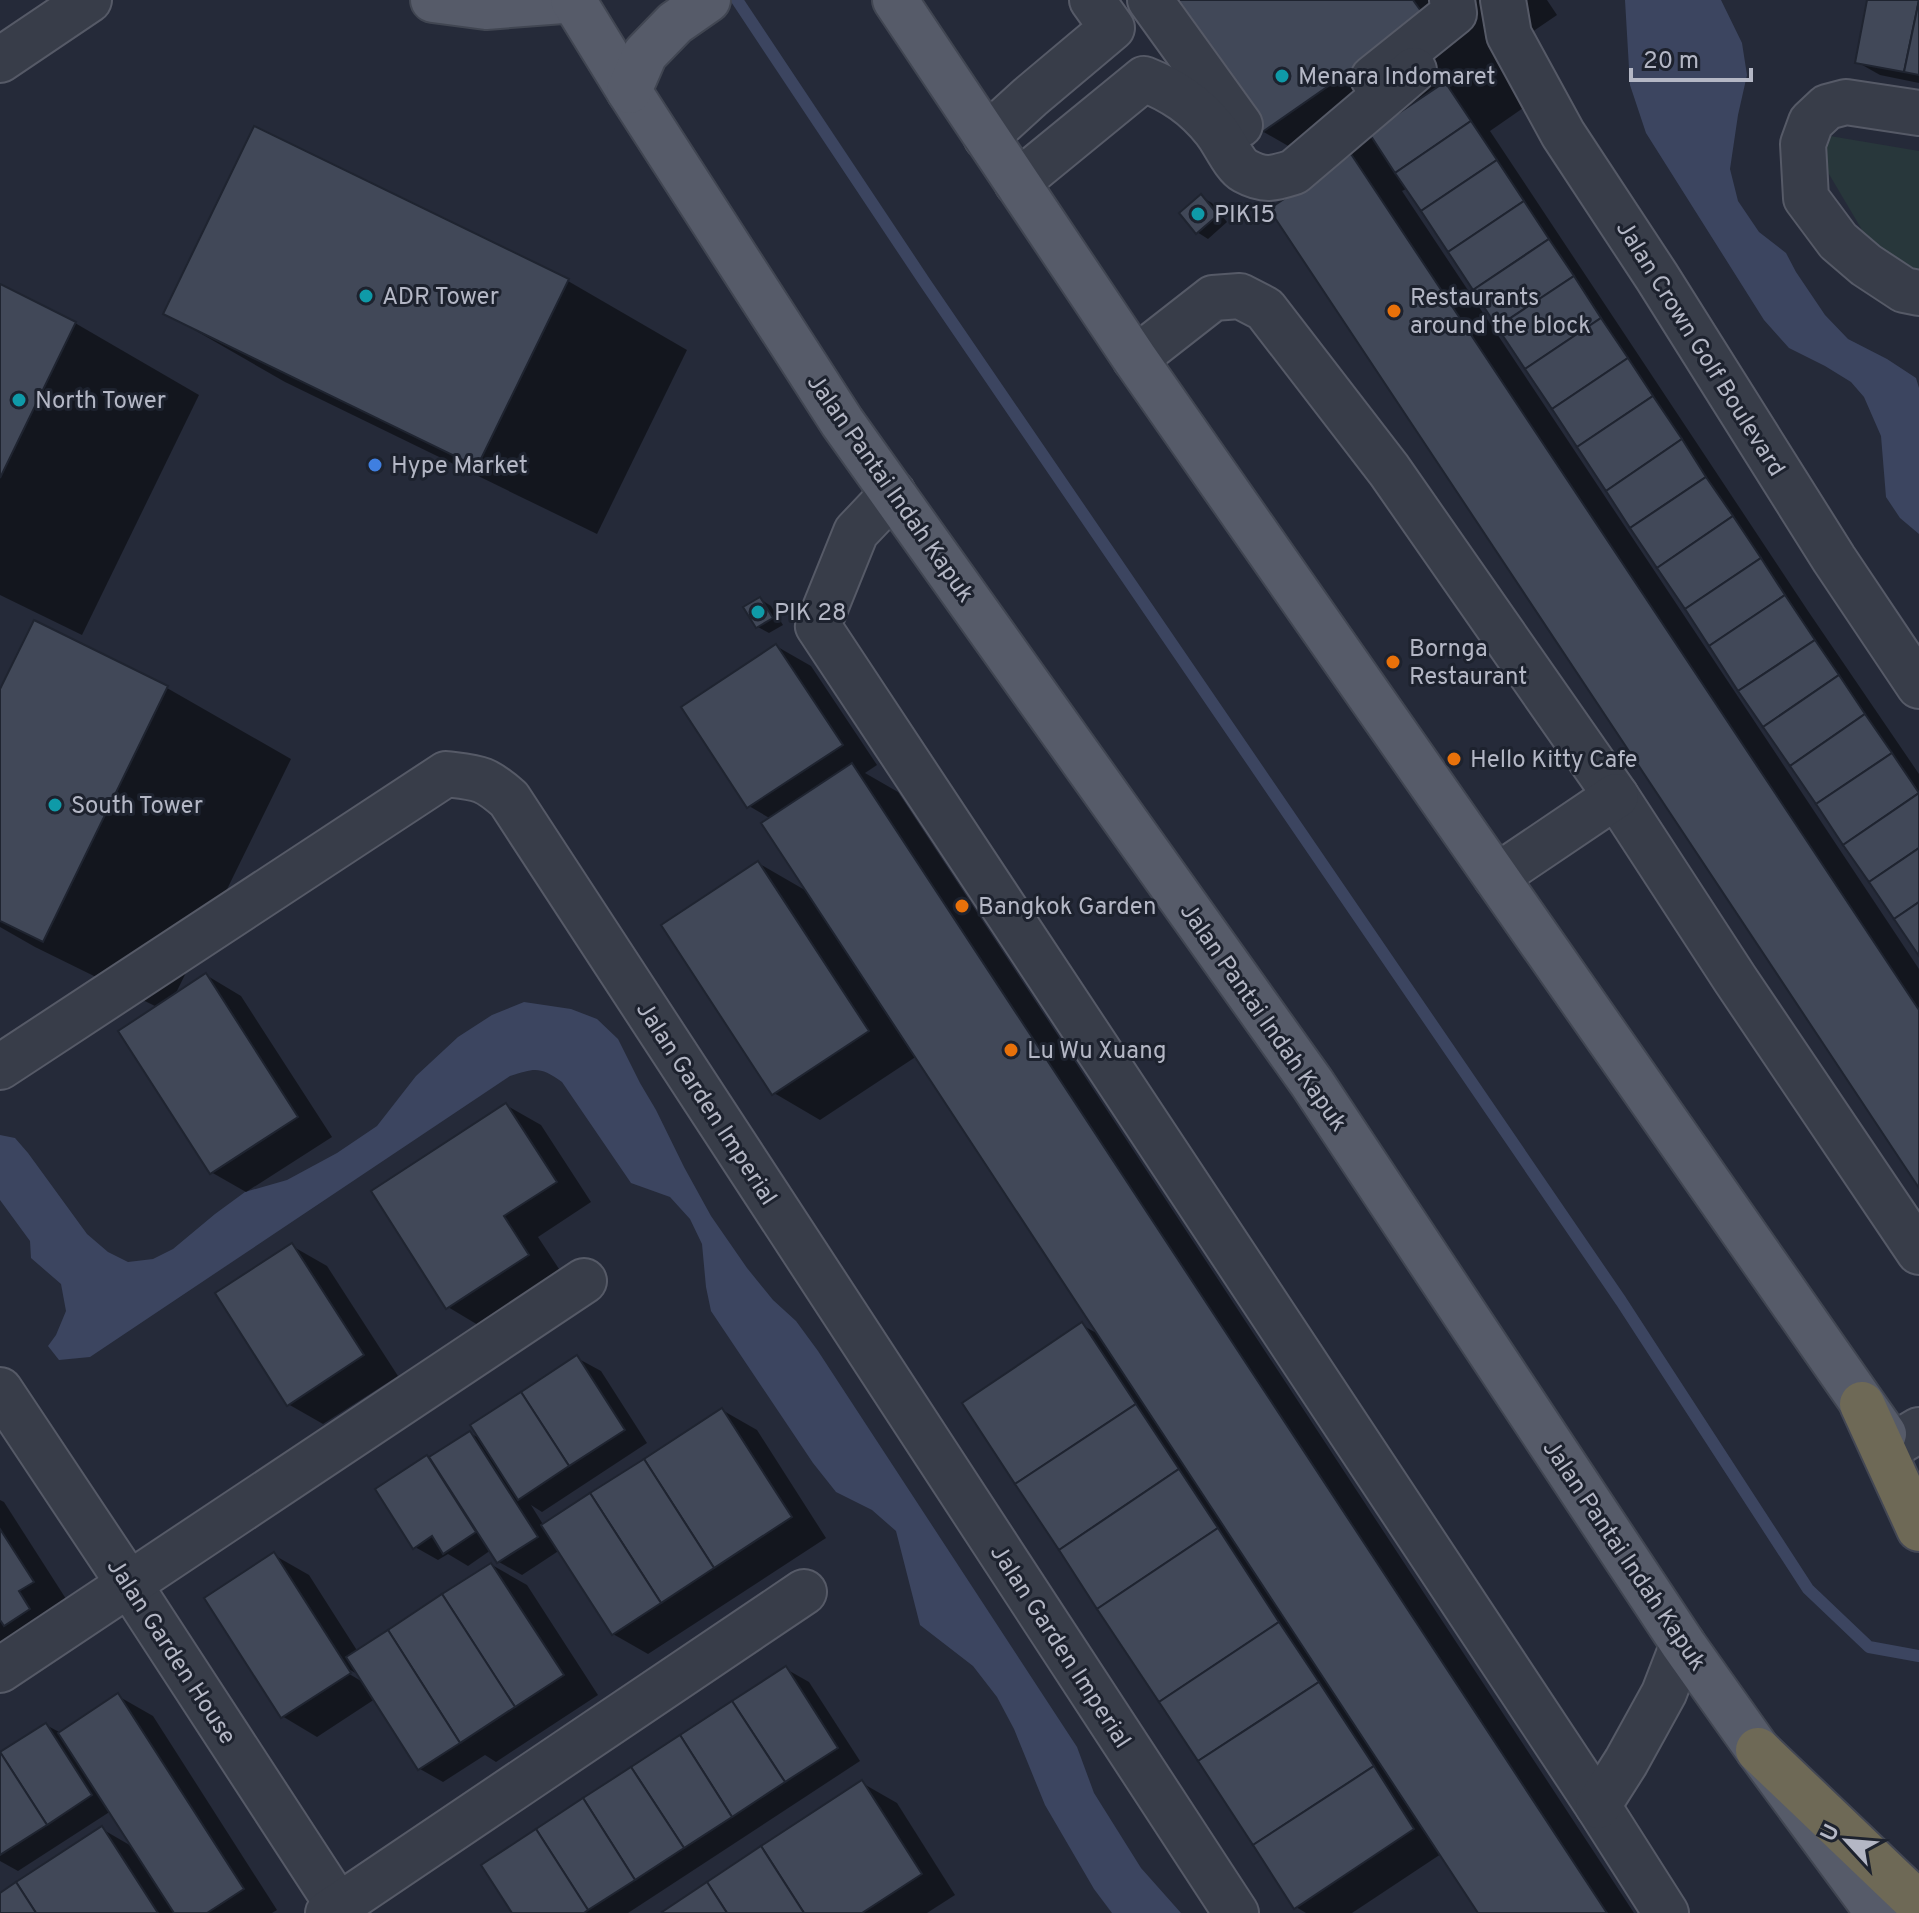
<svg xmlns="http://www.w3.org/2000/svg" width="1919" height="1913" font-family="Overpass,sans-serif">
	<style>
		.green { fill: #28373b }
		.water { fill: #3c4560 }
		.shadow { fill: #0007; fill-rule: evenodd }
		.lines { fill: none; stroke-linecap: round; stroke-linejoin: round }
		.stream { stroke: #3c4560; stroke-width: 12 }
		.building { fill: #414858; stroke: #1f2430; stroke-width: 2 }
		.minor-casing { stroke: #565a67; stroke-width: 48 }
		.major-casing { stroke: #414652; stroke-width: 48 }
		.highway-casing { stroke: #434754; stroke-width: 48 }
		.minor { stroke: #383d49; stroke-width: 44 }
		.major { stroke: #565b69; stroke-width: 44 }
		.highway { stroke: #6e6956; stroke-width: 44 }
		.culture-dot { fill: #0f9aa8; stroke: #1d222e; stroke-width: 3 }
		.food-dot { fill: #e8710a; stroke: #1d222e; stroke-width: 3 }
		.shop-dot { fill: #3f7fe0; stroke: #1d222e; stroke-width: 3 }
		.labels { text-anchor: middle; stroke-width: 6; stroke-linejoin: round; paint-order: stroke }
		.poi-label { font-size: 24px; fill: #b4b7c5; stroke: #1d222e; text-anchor: start }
		.street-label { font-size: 24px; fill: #b4b7c5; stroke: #1d222e }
	</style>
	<rect width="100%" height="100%" fill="#252a39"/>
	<!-- green -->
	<path class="green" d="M1830,136L1919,151V270L1906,273L1881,262L1826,169L1825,149Z"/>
	<!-- water -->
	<g class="water">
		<path d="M1625,0H1721L1742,43L1747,75L1738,115L1730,169L1738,201L1759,232L1786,253L1796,272L1825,315L1848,339L1887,359L1916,378L1919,388V534L1900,518L1886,497L1881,436L1864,397L1851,382L1825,366L1789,348L1764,320L1646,133L1630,85Z"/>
		<path d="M524,1002L571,1009L597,1019L618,1039L640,1083L656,1110L684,1167L711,1216L747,1268L773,1300L796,1321L818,1351L1077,1747L1094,1793L1141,1868L1181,1913H1112L1094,1889L1045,1805L1014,1729L997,1697L973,1666L920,1625L896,1531L872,1510L836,1492L813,1463L711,1311L706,1287L702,1244L690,1219L670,1197L631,1183L562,1082C540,1066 535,1068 510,1076L90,1357L59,1360L48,1346L56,1335L66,1311L61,1284L31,1258L30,1241L0,1200V1135L15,1138L28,1153L87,1234L108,1252L128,1262L153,1259L173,1249L215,1214L245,1192L287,1180L337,1153L377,1126L416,1076L458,1037L492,1015Z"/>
	</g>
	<!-- shadow -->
	<g class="shadow">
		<path d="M1172,0H1547L1557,15L1516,43L1549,90L1490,131L1808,611L1919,774V954L1408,188L1402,191L1919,969V1184L1330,170L1262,131Z"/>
		<path d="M1869,0H1919V83L1880,75L1857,62Z"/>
		<path d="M1201,197L1212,203L1227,222L1208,239L1197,232Z"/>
		<path d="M568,281L687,350L597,534L285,382L165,313Z"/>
		<path d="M0,287L75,323L199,395L82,635L0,595Z"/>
		<path d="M760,599L771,606L783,625L769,633L758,627Z"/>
		<path d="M776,646L811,666L877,765L865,773L898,792L1634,1913H1480L1441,1854L1352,1913H1306L1296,1907L1082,1325L1100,1335L917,1056L820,1120L774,1093L758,863L810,893L771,819L749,806Z"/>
		<path d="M167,688L291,759L175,995L206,975L241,996L332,1137L246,1192L211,1172L157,1007L35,947L0,927V694Z"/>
		<path d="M506,1105L541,1125L591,1202L538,1237L563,1275L483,1328L448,1307Z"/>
		<path d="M292,1246L327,1266L398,1376L323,1424L288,1404Z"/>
		<path d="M577,1358L601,1371L647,1443L542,1512L531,1505L544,1526L722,1410L757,1430L826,1538L648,1654L613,1634L560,1550L522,1575L499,1562L491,1550L468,1566L448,1554L438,1560L415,1547L429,1459L470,1433L482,1440Z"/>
		<path d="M0,1500L4,1502L68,1602L5,1643L0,1641Z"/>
		<path d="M274,1555L309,1575L358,1652L492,1565L527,1585L598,1695L496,1762L485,1755L443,1782L420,1769L375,1699L317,1737L282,1716ZM343,1666L361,1676V1681L341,1669Z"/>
		<path d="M786,1669L809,1682L860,1761L628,1913H514Z"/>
		<path d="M118,1696L153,1716L277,1910L272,1913H0V1895L102,1829L133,1847L111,1811L18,1871L0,1861V1755L46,1725L61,1733Z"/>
		<path d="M862,1783L897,1803L955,1895L927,1913H663Z"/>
	</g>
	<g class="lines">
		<!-- stream -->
		<path class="stream" d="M737,0L924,281L1621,1301L1808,1589L1869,1647L1919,1656"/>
	</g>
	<!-- building -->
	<g class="building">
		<path d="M1170,0H1413L1426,18L1261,133Z"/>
		<path d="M1867,0H1919L1904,72L1855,63Z"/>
		<path d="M1919,0V75L1904,72Z"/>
		<path d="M1445,82L1471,121L1395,173L1369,133Z"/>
		<path d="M1471,121L1497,160L1421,211L1395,173Z"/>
		<path d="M254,126L569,279L477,467L163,314Z"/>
		<path d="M1351,154L1919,1010V1188L1269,209Z"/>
		<path d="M1497,160L1524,201L1448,252L1421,211Z"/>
		<path d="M1201,194L1218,215L1196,234L1179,213Z"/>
		<path d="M1524,201L1549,239L1473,290L1448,252Z"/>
		<path d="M1549,239L1574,276L1497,327L1473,290Z"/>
		<path d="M1574,276L1601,318L1525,369L1497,327Z"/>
		<path d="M0,284L76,322L0,478Z"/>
		<path d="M1601,318L1628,358L1552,409L1525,369Z"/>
		<path d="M1628,358L1653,396L1577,447L1552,409Z"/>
		<path d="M1653,396L1682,439L1606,491L1577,447Z"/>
		<path d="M1682,439L1706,477L1630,528L1606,491Z"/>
		<path d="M1706,477L1733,516L1657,568L1630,528Z"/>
		<path d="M1733,516L1761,558L1685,609L1657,568Z"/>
		<path d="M1761,558L1785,595L1709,646L1685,609Z"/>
		<path d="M1785,595L1815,640L1738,691L1709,646Z"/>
		<path d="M760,597L773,618L756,628L743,607Z"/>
		<path d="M34,620L168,686L43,942L0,921V689Z"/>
		<path d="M1815,640L1839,675L1763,727L1738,691Z"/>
		<path d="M776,644L843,745L747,808L681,707Z"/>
		<path d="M1839,675L1865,714L1790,766L1763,727Z"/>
		<path d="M1865,714L1892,753L1816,804L1790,766Z"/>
		<path d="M1892,753L1919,793L1843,845L1816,804Z"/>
		<path d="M852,763L1607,1913H1478L761,823Z"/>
		<path d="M1919,793V848L1869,882L1843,845Z"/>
		<path d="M1919,848V902L1894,919L1869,882Z"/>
		<path d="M758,861L869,1031L772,1095L661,925Z"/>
		<path d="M1919,902V956L1894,919Z"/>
		<path d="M206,973L298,1117L210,1174L118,1031Z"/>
		<path d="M506,1103L557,1182L504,1216L529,1255L446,1309L371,1191Z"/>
		<path d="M292,1243L364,1355L287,1406L215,1293Z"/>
		<path d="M1082,1322L1136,1404L1015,1484L962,1403Z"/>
		<path d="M577,1355L625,1430L569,1466L521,1392Z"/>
		<path d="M521,1392L569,1466L518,1500L470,1425Z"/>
		<path d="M1136,1404L1179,1469L1059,1550L1015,1484Z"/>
		<path d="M722,1408L792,1517L714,1568L644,1459Z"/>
		<path d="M470,1431L538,1537L497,1563L429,1457Z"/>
		<path d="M427,1455L476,1532L443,1554L432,1536L413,1549L375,1489Z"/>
		<path d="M644,1459L714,1568L661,1603L590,1493Z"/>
		<path d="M1179,1469L1218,1528L1097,1609L1059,1550Z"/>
		<path d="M590,1493L661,1603L612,1635L541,1525Z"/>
		<path d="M1218,1528L1279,1622L1159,1702L1097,1609Z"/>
		<path d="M0,1529L34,1582L19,1591L30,1609L4,1626L0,1620Z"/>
		<path d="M274,1552L351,1673L281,1718L204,1598Z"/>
		<path d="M491,1563L564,1675L515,1707L442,1594Z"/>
		<path d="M442,1594L515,1707L460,1743L388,1630Z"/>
		<path d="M1279,1622L1319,1682L1198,1761L1159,1702Z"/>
		<path d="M388,1630L460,1743L418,1770L346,1657Z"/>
		<path d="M786,1666L838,1748L785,1782L732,1701Z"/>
		<path d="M1319,1682L1374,1766L1253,1845L1198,1761Z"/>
		<path d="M118,1693L244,1889L207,1913H174L58,1733Z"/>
		<path d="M732,1701L785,1782L732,1817L680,1735Z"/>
		<path d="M46,1723L92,1795L47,1825L0,1752Z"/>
		<path d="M680,1735L732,1817L684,1848L631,1767Z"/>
		<path d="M0,1752L47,1825L0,1855Z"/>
		<path d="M1374,1766L1414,1829L1294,1909L1253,1845Z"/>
		<path d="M631,1767L684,1848L635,1880L583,1798Z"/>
		<path d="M862,1780L922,1874L862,1913H804L761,1846Z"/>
		<path d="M583,1798L635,1880L588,1910L536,1829Z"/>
		<path d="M102,1826L158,1913H36L16,1882Z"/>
		<path d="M536,1829L588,1910L584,1913H512L481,1865Z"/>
		<path d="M761,1846L804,1913H727L707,1882Z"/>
		<path d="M16,1882L36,1913H0V1893Z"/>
		<path d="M707,1882L727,1913H663L662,1912Z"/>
	</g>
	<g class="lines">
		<defs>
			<g id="minor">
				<path d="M1150,0L1240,125"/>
				<path d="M1503,0L1509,35L1563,134L1657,277L1834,559L1919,686"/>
				<path d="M0,60L89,0"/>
				<path d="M1373,78L1454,13L1452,0"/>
				<path d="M1919,113L1846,102L1827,107L1811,122L1803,144L1806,198L1838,241L1866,265L1904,290L1919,293"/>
				<path d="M986,137L1030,97L1112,28L1092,0"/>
				<path d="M1017,183L1144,79C1174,91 1195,105 1215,130C1224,141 1234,165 1245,171C1265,182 1275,178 1294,172L1414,70"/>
				<path d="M1135,359L1213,298L1240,296L1265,309L1389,470L1616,796L1735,979L1919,1252"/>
				<path d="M893,493L856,532L818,626L1598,1806L1666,1913"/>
				<path d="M1496,877L1616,796"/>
				<path d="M0,1067L446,774C479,778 484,777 509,799L1236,1913"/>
				<path d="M0,1390L129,1584L343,1913"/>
				<path d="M1892,1446L1919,1430"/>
				<path d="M0,1670L584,1281"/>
				<path d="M1598,1806L1626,1762L1664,1693L1683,1644"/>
				<path d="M328,1913L804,1592"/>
			</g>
			<g id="major">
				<path d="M433,0L486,7L576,0"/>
				<path d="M573,0L629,91L842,422L1312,1083L1683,1644L1758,1750L1878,1913"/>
				<path d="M895,0L1135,359L1884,1434"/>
				<path d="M629,91L645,54L675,23L708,0"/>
			</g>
			<g id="highway">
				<path d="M1862,1404L1919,1529"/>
				<path d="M1758,1750L1919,1904"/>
			</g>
		</defs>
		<!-- minor casing -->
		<use href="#minor" class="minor-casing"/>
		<!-- major casing -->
		<use href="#major" class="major-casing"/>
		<!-- highway casing -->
		<use href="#highway" class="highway-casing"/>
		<!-- minor -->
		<use href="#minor" class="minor"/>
		<!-- major -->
		<use href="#major" class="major"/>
		<!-- highway -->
		<use href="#highway" class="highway"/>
	</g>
	<!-- markers -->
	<g class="culture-dot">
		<circle cx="1282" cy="76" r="8"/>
		<circle cx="1198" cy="214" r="8"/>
		<circle cx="366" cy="296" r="8"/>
		<circle cx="19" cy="400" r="8"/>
		<circle cx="758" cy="612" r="8"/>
		<circle cx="55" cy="805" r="8"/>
	</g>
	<g class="food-dot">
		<circle cx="1394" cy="311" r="8"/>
		<circle cx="1393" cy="662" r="8"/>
		<circle cx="1454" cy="759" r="8"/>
		<circle cx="962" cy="906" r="8"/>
		<circle cx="1011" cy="1050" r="8"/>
	</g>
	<circle class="shop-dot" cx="375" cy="465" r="8"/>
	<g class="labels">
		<!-- poi labels -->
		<g class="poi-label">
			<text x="1298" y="84">Menara Indomaret</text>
			<text x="1214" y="222">PIK15</text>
			<text x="382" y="304">ADR Tower</text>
			<text x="1410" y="305">Restaurants<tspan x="1410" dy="28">around the block</tspan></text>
			<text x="35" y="408">North Tower</text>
			<text x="391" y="473">Hype Market</text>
			<text x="774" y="620">PIK 28</text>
			<text x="1409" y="656">Bornga<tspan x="1409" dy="28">Restaurant</tspan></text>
			<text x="1470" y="767">Hello Kitty Cafe</text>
			<text x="71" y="813">South Tower</text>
			<text x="978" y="914">Bangkok Garden</text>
			<text x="1027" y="1058">Lu Wu Xuang</text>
		</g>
		<!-- street labels -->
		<g class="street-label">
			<text transform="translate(1701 348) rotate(58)" y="8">Jalan Crown Golf Boulevard</text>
			<text transform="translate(891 488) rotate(55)" y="8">Jalan Pantai Indah Kapuk</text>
			<text transform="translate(1264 1017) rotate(55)" y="8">Jalan Pantai Indah Kapuk</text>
			<text transform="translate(707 1103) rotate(57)" y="8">Jalan Garden Imperial</text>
			<text transform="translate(1625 1555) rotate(56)" y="8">Jalan Pantai Indah Kapuk</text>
			<text transform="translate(1061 1646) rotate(57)" y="8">Jalan Garden Imperial</text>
			<text transform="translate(172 1651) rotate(57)" y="8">Jalan Garden House</text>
		</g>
	</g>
	<!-- north arrow -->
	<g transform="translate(1847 1841) rotate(296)" stroke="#1d222e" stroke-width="6" paint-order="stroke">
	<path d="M0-6L14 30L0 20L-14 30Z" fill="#b4b7c5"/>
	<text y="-12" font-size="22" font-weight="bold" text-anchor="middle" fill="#b4b7c5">U</text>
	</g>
	<!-- scale -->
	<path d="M1631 68v12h120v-12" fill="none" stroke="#b4b7c5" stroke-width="4"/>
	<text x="1643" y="68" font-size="24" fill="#b4b7c5" stroke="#1d222e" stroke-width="6" paint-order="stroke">20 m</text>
</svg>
